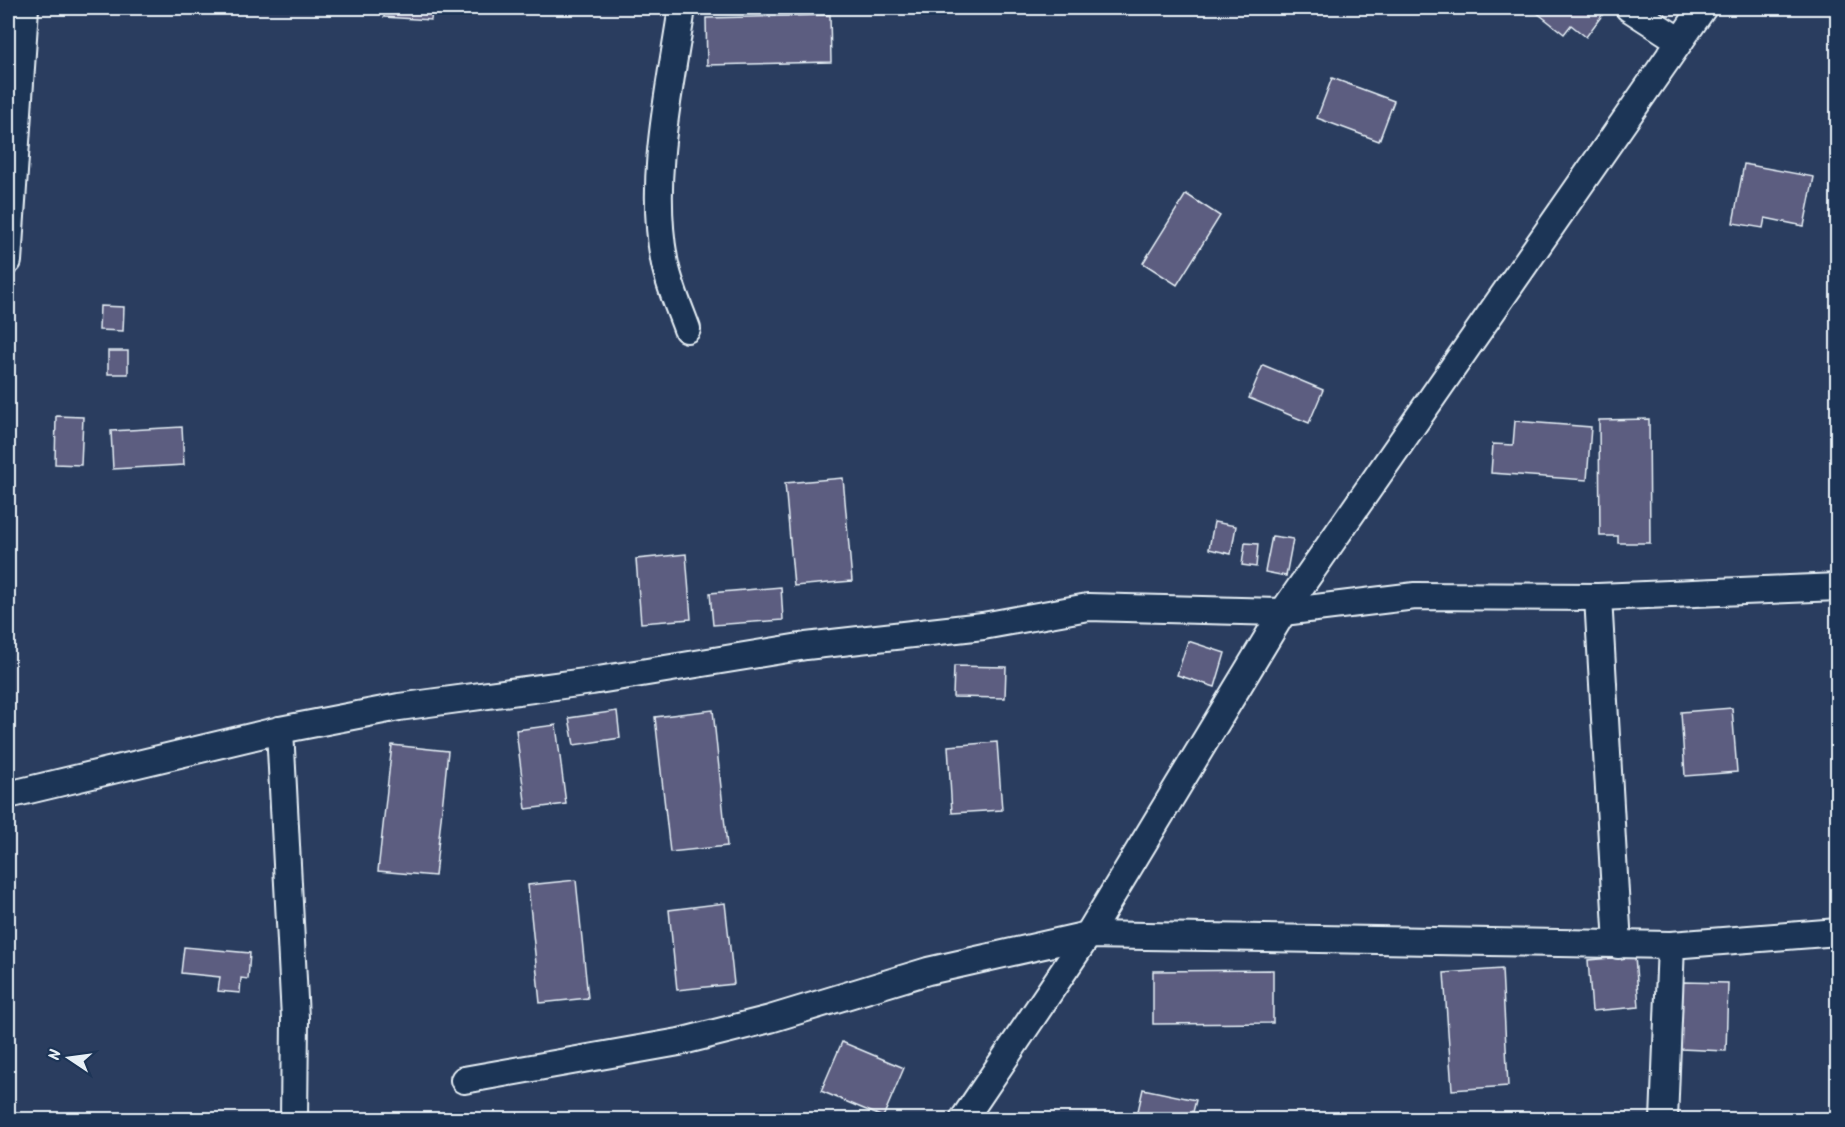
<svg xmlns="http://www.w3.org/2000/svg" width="1845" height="1127" font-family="Kalam,sans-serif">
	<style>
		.building { fill: #5c5d80; stroke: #e8f1f8; stroke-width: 1.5 }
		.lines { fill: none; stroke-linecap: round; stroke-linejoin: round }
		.minor-casing { stroke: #e8f1f8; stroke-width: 30 }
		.minor { stroke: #1d3557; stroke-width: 26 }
	</style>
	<rect width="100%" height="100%" fill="#2a3d5f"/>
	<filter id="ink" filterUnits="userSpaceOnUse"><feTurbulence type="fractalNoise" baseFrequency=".0167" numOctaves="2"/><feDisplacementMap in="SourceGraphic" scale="12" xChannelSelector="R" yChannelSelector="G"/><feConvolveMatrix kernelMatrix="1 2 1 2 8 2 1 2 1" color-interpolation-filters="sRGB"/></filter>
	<g filter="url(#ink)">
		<!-- building -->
		<g class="building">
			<path d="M384,8H432L431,20L384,17Z"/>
			<path d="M1531,8H1594L1603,14L1586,37L1571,25L1564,34Z"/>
			<path d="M830,15L831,62L707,65L706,18Z"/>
			<path d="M1332,78L1394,101L1379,141L1317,118Z"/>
			<path d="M1744,164L1814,177L1804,226L1765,218L1763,228L1733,223Z"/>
			<path d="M1186,194L1220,216L1177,285L1143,263Z"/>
			<path d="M100,306L124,307L123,331L99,330Z"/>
			<rect x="108" y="351" width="20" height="23"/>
			<path d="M1263,365L1323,390L1309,423L1249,398Z"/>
			<path d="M56,416L83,417L81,465L55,464Z"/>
			<path d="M1649,419L1650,543H1618V536H1600L1599,420Z"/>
			<path d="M1515,421L1591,427L1587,480L1491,473L1493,444L1513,445Z"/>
			<path d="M182,427L184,465L113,469L111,431Z"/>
			<path d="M843,478L852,581L794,586L785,483Z"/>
			<path d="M1214,522L1236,526L1231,554L1209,549Z"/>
			<path d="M1272,536L1293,539L1286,576L1265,572Z"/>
			<path d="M1245,543L1258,544L1256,567L1242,565Z"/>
			<path d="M686,554L691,619L641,623L636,559Z"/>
			<path d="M781,587L783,620L713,625L710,593Z"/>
			<path d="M1188,641L1225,653L1215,687L1177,675Z"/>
			<path d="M954,666L1006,667L1005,698L953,697Z"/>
			<path d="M1732,708L1737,772L1685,776L1681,712Z"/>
			<path d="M713,710L727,846L670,852L655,717Z"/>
			<path d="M617,711L620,738L574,745L569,718Z"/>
			<path d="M556,725L566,804L526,809L516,730Z"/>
			<path d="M997,742L1002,810L952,813L948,746Z"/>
			<path d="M392,745L448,751L435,876L378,871Z"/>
			<path d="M576,880L588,998L540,1003L528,885Z"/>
			<path d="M725,903L734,984L677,990L669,910Z"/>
			<path d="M184,947L250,953L248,979L241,978L240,993L218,991L220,977L181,973Z"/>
			<path d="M1635,956L1639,1007L1592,1011L1588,960Z"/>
			<path d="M1502,969L1508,1086L1452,1090L1444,973Z"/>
			<path d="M1273,970V1023L1153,1024V971Z"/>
			<path d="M1683,982L1728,983L1726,1051L1680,1049Z"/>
			<path d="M842,1042L904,1068L883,1117L821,1091Z"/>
			<path d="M1143,1089L1196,1100L1191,1120H1136Z"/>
		</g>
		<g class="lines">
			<defs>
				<g id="minor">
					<path d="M682,8C670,89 649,176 664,259C668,283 679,307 687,329"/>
					<path d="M1629,8L1680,41"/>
					<path d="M8,261L25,8"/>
					<path d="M1598,597L1618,945"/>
					<path d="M280,730L295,1018L294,1120"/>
					<path d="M8,795L280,730L399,707L592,681L806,646L983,626L1088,607L1283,612L1415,596L1598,597L1838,587"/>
					<path d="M464,1080L679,1042L770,1019L928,971L1088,935L1671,945L1838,932"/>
					<path d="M963,1120L1088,935L1283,612L1703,8"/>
					<path d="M1664,1120L1671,945"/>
				</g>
			</defs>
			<!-- minor casing -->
			<use href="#minor" class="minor-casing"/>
			<!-- minor -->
			<use href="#minor" class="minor"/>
		</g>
	</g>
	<!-- margin -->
	<rect width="1845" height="1127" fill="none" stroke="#1d3557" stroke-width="30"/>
	<rect x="15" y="15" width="1815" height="1097" fill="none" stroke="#e8f1f8" stroke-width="2" filter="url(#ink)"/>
	<!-- north arrow -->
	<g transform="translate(69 1058) rotate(283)" stroke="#1d3557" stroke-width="4.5" paint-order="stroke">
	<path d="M0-4.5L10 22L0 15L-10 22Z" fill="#e8f1f8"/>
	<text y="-9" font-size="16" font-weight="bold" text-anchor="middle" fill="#e8f1f8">N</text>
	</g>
</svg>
